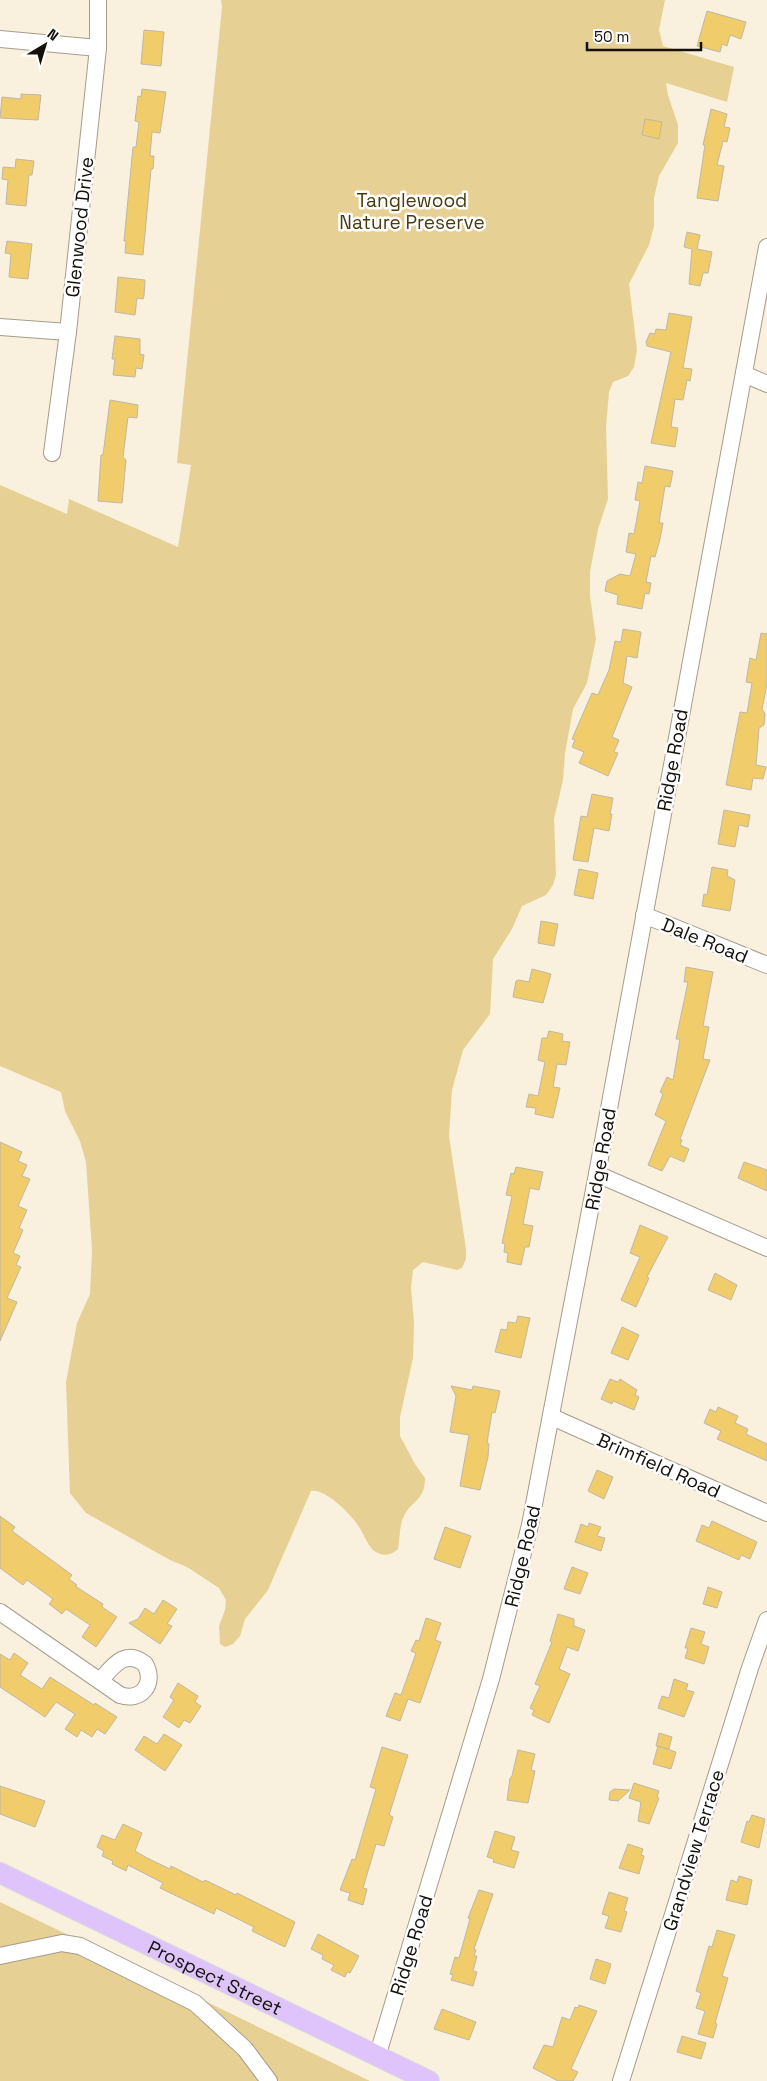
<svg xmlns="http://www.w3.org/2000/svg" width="767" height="2081" font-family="'Space Grotesk',sans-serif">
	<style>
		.green { fill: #e7d094 }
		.building { fill: #f1cc6a; stroke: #bfb8a5 }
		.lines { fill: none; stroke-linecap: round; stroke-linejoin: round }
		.minor-casing { stroke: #a59d8b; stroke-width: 18 }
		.major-casing { stroke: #dededd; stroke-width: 22 }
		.minor { stroke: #fff; stroke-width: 16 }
		.major { stroke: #dec4fa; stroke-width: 20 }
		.labels { text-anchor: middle; stroke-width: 5; stroke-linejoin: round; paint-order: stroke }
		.park-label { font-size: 19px; fill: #493a10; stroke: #fff }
		.street-label { font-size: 19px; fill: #14110a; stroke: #fff }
	</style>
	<rect width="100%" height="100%" fill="#f9f1dd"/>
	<!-- green -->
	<g class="green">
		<path d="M221,0H665L659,30L663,46L734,67L727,102L666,83L668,95L678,125V143L659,176L654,198V226L649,245L629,284L637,350L634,367L628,376L613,382L609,392L606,427L608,499L598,529L590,572V596L596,639L587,683L573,709L565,753L563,780L554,819L556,875L553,885L546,895L522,906L512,929L493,959L490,1014L463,1050L452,1090L449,1136L466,1249V1259L462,1268L457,1270L423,1262L413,1270L411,1288L414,1322L413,1358L400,1417V1436L415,1464L425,1478C425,1500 413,1500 405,1514C399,1524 400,1538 398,1549C391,1556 381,1557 373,1550C367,1544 364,1534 359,1527C351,1514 325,1488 311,1491L268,1590L245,1619L240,1636L233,1644L225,1647L220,1644L219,1626L225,1610L226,1600L219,1588L187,1567L170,1560L86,1513L70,1493L66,1382L77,1323L90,1294L92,1250L86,1162L80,1141L65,1111L61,1092L0,1066V485L67,514L69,499L178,547L191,465L177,463L222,7Z"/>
		<path d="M0,1902L31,1917L370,2081H0Z"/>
	</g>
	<!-- building -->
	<g class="building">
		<path d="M707,11L746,22L741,39L730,35L727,46L722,44L720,52L697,46Z"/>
		<path d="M144,30L164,32L161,66L141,64Z"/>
		<path d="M142,89L166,92L160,133L152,132L150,156H154L153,169H151L143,255L125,253L126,241H124L133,147H136L139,122L135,121L138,96L141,97Z"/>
		<path d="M21,94L41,95L38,120L0,118L2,97L21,99Z"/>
		<path d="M711,109L727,114L724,127L730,128L727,142L723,141L717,165L724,166L718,201L697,198L705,145H703Z"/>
		<path d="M645,119L662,122L659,139L642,135Z"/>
		<path d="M16,159L34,161L32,175H29L26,206L6,204L8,180L2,179L3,167L15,168Z"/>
		<path d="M687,232L700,235L697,249L712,252L708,273H703L700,286L689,284L692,249L684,247Z"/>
		<path d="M7,241L32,244L28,279L9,277L11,254L5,253Z"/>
		<path d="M118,277L145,280L144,296L143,299L137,298L135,315L115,312Z"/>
		<path d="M669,313L692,317L683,368L692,369L690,381L687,380L683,400L675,399L671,427L678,428L675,447L651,443L671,352L647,346L646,342L650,333L655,334L656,329L666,330Z"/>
		<path d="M115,336L140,339V354L144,355L142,369L136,368L135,377L113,375L115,359H112Z"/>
		<path d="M110,400L138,405L137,418L128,417L123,457L126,460L122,503L98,501L101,455H103Z"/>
		<path d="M645,466L673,471L670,487L665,486L659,523H663L660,539L655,557L651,556L646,582L651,583L649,594L645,593L642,609L617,604L618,595L605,591L607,581L620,574L630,576L636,554L626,552L629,533L634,534L640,501L635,500L638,482L642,483Z"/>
		<path d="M623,629L641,632L637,658L627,656L623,683L632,687L612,737L619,740L614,752L618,753L608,776L579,763L584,752L572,747L575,740L572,739L592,693L598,695L609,670L615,641L621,642Z"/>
		<path d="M761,633L767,634V684L762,709L765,714L764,725L759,728L756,765L766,767L763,779L753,778L751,790L726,785L740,712L747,713L752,683L746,682L750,658L756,660Z"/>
		<path d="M592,794L613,798L610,814H612L609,831L594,828L588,862L573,860L581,816L587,817Z"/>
		<path d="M724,810L750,815L748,827L739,825L735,847L718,844Z"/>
		<path d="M712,867L728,870L727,876L735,880L730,911L702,906L704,894L707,895Z"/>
		<path d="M579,869L598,873L593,899L574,895Z"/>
		<path d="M541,921L558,924L554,946L538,943Z"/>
		<path d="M686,967L713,972L703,1026L709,1027L703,1059L710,1060L680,1139L682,1140L680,1145L689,1149L684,1162L670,1156L662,1171L648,1165L666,1121L655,1115L663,1094L660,1092L667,1077L673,1080L680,1039H676L688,982H684Z"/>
		<path d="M532,969L551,974L543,1003L513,997L516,981L519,980L529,982Z"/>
		<path d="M549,1031L563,1034L562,1041L570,1042L566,1065L557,1064L553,1087L560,1088L553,1118L535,1114L536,1108L526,1107L529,1094L538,1096L545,1062L538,1060L542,1038H547Z"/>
		<path d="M0,1142L22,1152L18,1161L27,1165L22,1176L30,1179L18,1206L27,1210L19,1228L23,1230L13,1253L20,1256L16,1265L21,1267L7,1298L17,1302L0,1341Z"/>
		<path d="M744,1162L767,1170V1191L738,1178Z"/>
		<path d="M516,1167L543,1172L539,1190L530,1188L523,1224L533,1226L529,1247H525L521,1265L507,1262L508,1253L504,1252L505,1244L502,1243L512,1196L506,1195L511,1173L514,1174Z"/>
		<path d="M640,1225L668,1237L647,1277L649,1278L636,1307L621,1300L640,1257L630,1253Z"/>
		<path d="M715,1273L737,1285L731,1300L708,1290Z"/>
		<path d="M518,1316L530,1318L521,1358L495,1352L501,1329L507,1330L508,1322L516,1323Z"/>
		<path d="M622,1327L639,1335L628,1360L611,1353Z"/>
		<path d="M610,1379L618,1382L620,1379L637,1390L635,1395L639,1397L634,1410L613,1401L612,1404L601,1399Z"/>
		<path d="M451,1386L472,1390L473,1386L500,1391L495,1413L492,1412L487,1443L489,1444L488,1457L480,1490L460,1486L469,1435L450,1432L456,1396Z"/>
		<path d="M718,1407L738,1416L735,1423L748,1429L746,1434L767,1444V1461L717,1439L721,1431L704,1423L710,1409L716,1412Z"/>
		<path d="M597,1470L613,1477L604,1499L588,1491Z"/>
		<path d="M0,1516L15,1527L12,1531L72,1575L69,1579L77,1585L75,1586L103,1604L102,1607L117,1617L96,1647L82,1637L90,1625L66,1609L62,1614L49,1604L53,1599L27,1580L23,1585L0,1568Z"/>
		<path d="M712,1521L757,1542L750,1559L741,1555L739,1560L696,1541L702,1525L709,1528Z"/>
		<path d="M589,1523L601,1527L597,1536L605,1538L601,1551L575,1542L581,1524L588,1527Z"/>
		<path d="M445,1527L471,1536L460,1568L434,1559Z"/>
		<path d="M572,1567L588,1573L580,1594L564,1589Z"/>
		<path d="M708,1587L722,1592L717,1608L703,1604Z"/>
		<path d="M163,1600L177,1609L167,1624L172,1626L160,1644L129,1623L138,1619L145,1608L154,1614Z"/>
		<path d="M558,1614L574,1619V1626L585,1630L578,1651L567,1647L559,1669L570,1674L549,1723L532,1715L534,1710L530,1708L540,1686L535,1684L552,1642L550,1641Z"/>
		<path d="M426,1618L441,1623L435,1640L441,1642L420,1703L408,1699L400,1721L386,1716L395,1693L401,1695L416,1653L411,1651L416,1640L419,1641Z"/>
		<path d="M691,1628L705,1632L701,1644L709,1647L704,1664L685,1658L688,1648H685Z"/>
		<path d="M14,1653L28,1663L20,1675L42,1689L50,1677L94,1705L95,1703L117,1717L105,1734L97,1729L92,1737L81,1730L77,1737L65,1729L75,1714L56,1702L45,1717L0,1687V1654L10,1660Z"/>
		<path d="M674,1679L688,1684L686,1690L694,1692L684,1717L658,1708L662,1696L669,1698Z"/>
		<path d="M178,1683L198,1696L195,1702L201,1706L190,1723L184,1720L179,1728L163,1717L174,1700L170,1697Z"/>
		<path d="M659,1733L672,1737L669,1749L656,1746Z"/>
		<path d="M164,1734L182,1745L165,1771L135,1750L144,1736L157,1744Z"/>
		<path d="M658,1746L676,1752L671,1769L653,1764Z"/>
		<path d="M382,1747L408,1755L389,1815L393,1817L384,1846L376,1844L363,1888L367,1889L363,1905L348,1900L350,1893L340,1890L352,1859L355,1860L362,1836L376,1789L370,1787Z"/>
		<path d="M518,1750L535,1754L531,1770L535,1771L528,1803L507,1800L510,1778L512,1776Z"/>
		<path d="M634,1783L659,1791L657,1797L659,1798L649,1824L638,1821L641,1802L629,1798Z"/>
		<path d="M0,1786L45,1801L35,1827L0,1814Z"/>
		<path d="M614,1789L630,1790L618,1801L609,1800L610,1792Z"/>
		<path d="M752,1815L765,1819L759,1848L741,1842L747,1821L749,1822Z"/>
		<path d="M123,1824L142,1833L135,1851L147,1858L170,1869L171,1866L203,1882L205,1880L236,1895L237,1893L295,1922L285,1947L252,1931L254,1927L216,1908L214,1914L160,1888L163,1883L128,1865L126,1871L112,1864L113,1861L102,1856L104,1851L97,1847L102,1835L115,1840Z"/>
		<path d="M495,1831L515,1837L511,1850L519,1852L514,1868L493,1862L494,1859L487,1857Z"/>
		<path d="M628,1844L643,1849L641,1855L644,1856L639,1874L619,1868Z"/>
		<path d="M739,1876L752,1880L747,1905L726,1900L731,1880L737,1882Z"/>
		<path d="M479,1890L493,1894L474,1949L476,1950L474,1956H477L473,1971L477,1972L473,1986L451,1980L453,1975L450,1974L455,1957L459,1958L470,1919L468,1918Z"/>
		<path d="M609,1892L628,1898L624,1911L627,1912L621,1932L605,1928L609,1916L602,1914Z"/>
		<path d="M717,1930L735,1935L722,1976L728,1978L715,2023L717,2024L713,2038L698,2034L705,2011L696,2008L701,1993L696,1991L709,1946L712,1947Z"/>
		<path d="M318,1934L359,1956L350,1973L347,1972L345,1977L331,1970L334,1965L322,1959L323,1955L311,1949Z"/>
		<path d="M596,1959L611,1964L605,1984L590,1979Z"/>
		<path d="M579,2005L597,2011L571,2069L578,2072L573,2081H558L533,2068L544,2045L553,2047L562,2017L570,2020L575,2007L578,2008Z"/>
		<path d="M442,2009L476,2022L469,2040L434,2029Z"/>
		<path d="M682,2036L706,2043L701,2059L677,2052Z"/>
	</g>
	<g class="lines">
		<defs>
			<g id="minor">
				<path d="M0,39L98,48"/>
				<path d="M0,327L68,332"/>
				<path d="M744,374L767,384"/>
				<path d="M52,453L68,332L98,48V0"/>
				<path d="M644,915L767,965"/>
				<path d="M597,1174L767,1248"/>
				<path d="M552,1417L767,1513"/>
				<path d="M0,1612L120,1695C141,1702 156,1684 145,1664C125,1648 113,1666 100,1681"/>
				<path d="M0,1956L62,1943L80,1946L195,2003L245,2049L269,2081"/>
				<path d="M377,2057L491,1679L530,1525L597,1174L767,247"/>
				<path d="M621,2081L750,1668L767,1620"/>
			</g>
			<g id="major">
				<path id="s1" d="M0,1873L429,2081"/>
			</g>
		</defs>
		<!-- minor casing -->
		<use href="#minor" class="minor-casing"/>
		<!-- major casing -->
		<use href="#major" class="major-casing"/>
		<!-- minor -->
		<use href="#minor" class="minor"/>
		<!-- major -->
		<use href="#major" class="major"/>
	</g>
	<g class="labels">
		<!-- park labels -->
		<g class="park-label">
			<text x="412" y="207">Tanglewood<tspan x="412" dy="22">Nature Preserve</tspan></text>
		</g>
		<!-- street labels -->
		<g class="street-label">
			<text transform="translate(79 227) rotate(-84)" y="7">Glenwood Drive</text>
			<text transform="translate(672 760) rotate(-80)" y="7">Ridge Road</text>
			<text transform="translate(705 940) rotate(22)" y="7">Dale Road</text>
			<text transform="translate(600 1159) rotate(-80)" y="7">Ridge Road</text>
			<text transform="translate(659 1465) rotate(24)" y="7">Brimfield Road</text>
			<text transform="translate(522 1556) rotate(-77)" y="7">Ridge Road</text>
			<text transform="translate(693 1850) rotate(-73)" y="7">Grandview Terrace</text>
			<text transform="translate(411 1945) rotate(-73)" y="7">Ridge Road</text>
			<text dy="7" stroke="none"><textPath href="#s1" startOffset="239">Prospect Street</textPath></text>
		</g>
	</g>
	<!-- north arrow -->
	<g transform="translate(45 45) rotate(38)" stroke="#ffffff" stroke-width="4" paint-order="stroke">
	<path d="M0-4L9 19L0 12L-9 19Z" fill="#14110a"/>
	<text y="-8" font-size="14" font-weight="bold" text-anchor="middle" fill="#14110a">N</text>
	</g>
	<!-- scale -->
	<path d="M587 42v8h114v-8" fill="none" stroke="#14110a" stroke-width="2.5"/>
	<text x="594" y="42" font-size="15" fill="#14110a" stroke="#ffffff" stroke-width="4" paint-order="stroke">50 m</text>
</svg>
